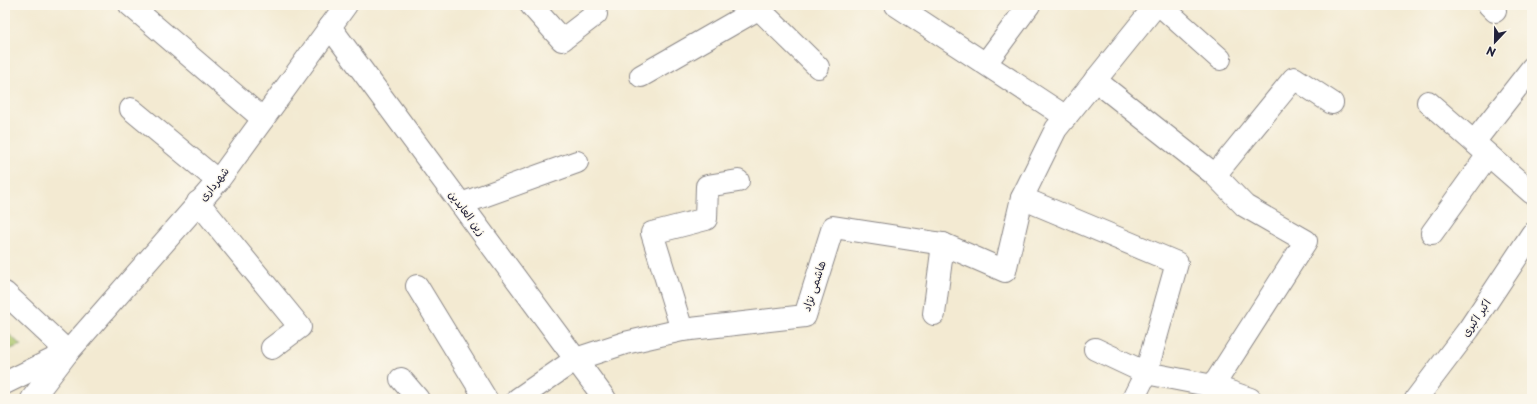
<svg xmlns="http://www.w3.org/2000/svg" width="1537" height="404" font-family="'Playpen Sans','Playpen Sans Arabic',sans-serif">
	<style>
		.green { fill: #abc66c; stroke: #667454 }
		.lines { fill: none; stroke-linecap: round; stroke-linejoin: round }
		.street-casing { stroke: #8a8686; stroke-width: 24 }
		.secondary-casing { stroke: #8a8686; stroke-width: 24 }
		.street { stroke: #fff; stroke-width: 22 }
		.secondary { stroke: #fff; stroke-width: 22 }
		.labels { text-anchor: middle; stroke-width: 3; stroke-linejoin: round; paint-order: stroke }
		.street-label { font-size: 11px; fill: #22223b; stroke: #fbf7ec }
	</style>
	<rect width="100%" height="100%" fill="#fbf7ec"/>
	<filter id="ink" filterUnits="userSpaceOnUse"><feTurbulence type="fractalNoise" baseFrequency=".025" numOctaves="2"/><feDisplacementMap in="SourceGraphic" scale="8" xChannelSelector="R" yChannelSelector="G"/><feConvolveMatrix kernelMatrix="1 2 1 2 8 2 1 2 1" color-interpolation-filters="sRGB"/></filter>
	<filter id="wash" filterUnits="userSpaceOnUse"><feTurbulence type="fractalNoise" baseFrequency=".012" numOctaves="4" result="noise"/><feDisplacementMap in="SourceGraphic" scale="16" xChannelSelector="R" yChannelSelector="G"/><feGaussianBlur stdDeviation="0.9" result="paint"/><feColorMatrix in="noise" values="0 0 0 0 0 0 0 0 0 0 0 0 0 0 0 0 0 1.4 0 .05"/><feComposite in="paint" operator="in"/></filter>
	<g filter="url(#wash)">
		<rect width="100%" height="100%" fill="#f3ead2"/>
		<!-- green -->
		<path class="green" d="M5,331L21,345L5,351Z"/>
	</g>
	<g filter="url(#ink)">
		<g class="lines">
			<defs>
				<g id="street">
					<path d="M130,5L263,119"/>
					<path d="M531,5L562,40L596,14"/>
					<path d="M755,5L818,67"/>
					<path d="M896,5L1066,117"/>
					<path d="M1160,5L1220,59"/>
					<path d="M1489,5L1495,11"/>
					<path d="M330,27L605,399"/>
					<path d="M986,63L1029,5"/>
					<path d="M641,76L758,9"/>
					<path d="M1095,80L1215,175L1245,206L1306,241L1213,386"/>
					<path d="M1428,102L1532,193"/>
					<path d="M131,109L218,181"/>
					<path d="M1474,142L1532,68"/>
					<path d="M1215,175L1294,78L1332,103"/>
					<path d="M1022,198L1177,263L1146,373L1133,399"/>
					<path d="M198,202L300,327L272,348"/>
					<path d="M461,204L577,162"/>
					<path d="M1432,233L1488,155"/>
					<path d="M417,286L486,399"/>
					<path d="M5,293L68,352"/>
					<path d="M934,314L943,244"/>
					<path d="M682,330L652,233L706,219L707,186L738,181"/>
					<path d="M1095,349L1146,373L1213,386L1250,399"/>
					<path d="M401,379L418,399"/>
					<path d="M518,399L576,359L625,343L682,330L805,316L833,227L943,244L1005,271L1022,198L1056,129L1156,5"/>
					<path d="M1416,399L1469,329L1532,234"/>
				</g>
				<g id="secondary">
					<path d="M5,383L64,354"/>
					<path d="M32,399L68,352L218,181L346,5"/>
				</g>
			</defs>
			<!-- street casing -->
			<use href="#street" class="street-casing"/>
			<!-- secondary casing -->
			<use href="#secondary" class="secondary-casing"/>
			<!-- street -->
			<use href="#street" class="street"/>
			<!-- secondary -->
			<use href="#secondary" class="secondary"/>
		</g>
	</g>
	<g class="labels">
		<!-- street labels -->
		<g class="street-label">
			<text transform="translate(214 184) rotate(-51)" y="4">شهرداری</text>
			<text transform="translate(467 213) rotate(53)" y="4">زین العابدین</text>
			<text transform="translate(814 286) rotate(-72)" y="4">هاشمی نژاد</text>
			<text transform="translate(1476 318) rotate(-56)" y="4">اکبر اکبری</text>
		</g>
	</g>
	<!-- margin -->
	<rect width="1537" height="404" fill="none" stroke="#fbf7ec" stroke-width="20"/>
	<!-- north arrow -->
	<g transform="translate(1495 42) rotate(202)" stroke="#fbf7ec" stroke-width="3" paint-order="stroke">
	<path d="M0-3L7 15L0 10L-7 15Z" fill="#22223b"/>
	<text y="-6" font-size="11" font-weight="bold" text-anchor="middle" fill="#22223b">N</text>
	</g>
</svg>
